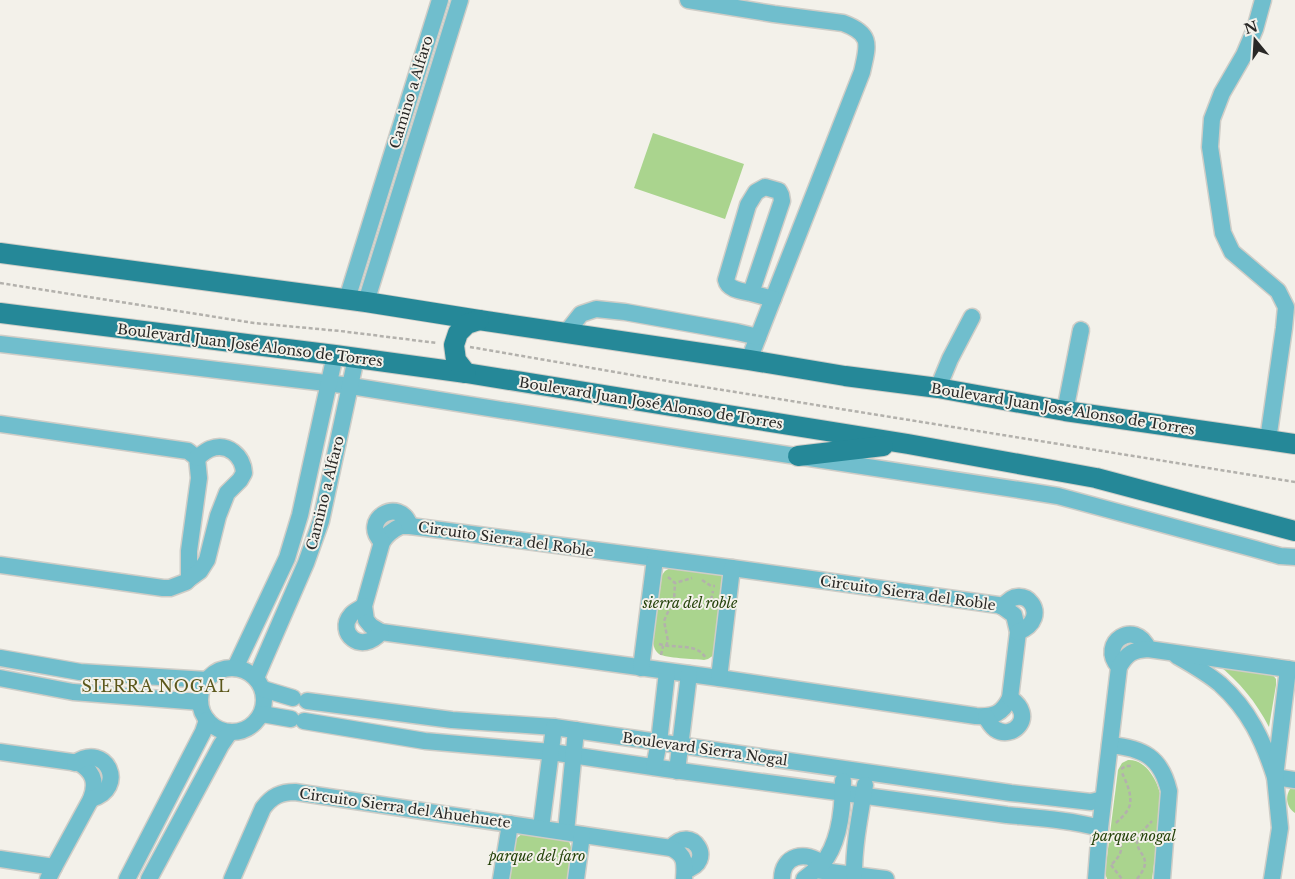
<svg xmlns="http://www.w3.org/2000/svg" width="1295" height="879" font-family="'Libre Baskerville',serif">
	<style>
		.green { fill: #aad48e }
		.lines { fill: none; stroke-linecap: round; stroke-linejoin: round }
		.minor-casing { stroke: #cfcdc7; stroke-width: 19 }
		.major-casing { stroke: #cfcdc7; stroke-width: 22 }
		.path { stroke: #b3b1ac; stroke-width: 2.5; stroke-dasharray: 4 2.5; stroke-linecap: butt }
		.minor { stroke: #70becd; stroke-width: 16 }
		.major { stroke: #258898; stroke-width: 20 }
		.labels { text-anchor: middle; stroke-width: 4; stroke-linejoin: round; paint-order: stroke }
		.street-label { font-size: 14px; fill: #292826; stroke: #f3f1ea }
		.park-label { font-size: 14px; font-style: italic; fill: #25430b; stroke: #f3f1ea }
		.quarter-label { font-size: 16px; letter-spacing: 1px; fill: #5b571b; stroke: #f3f1ea }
	</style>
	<rect width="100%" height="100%" fill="#f3f1ea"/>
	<!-- green -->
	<g class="green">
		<path d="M653,133L744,164L725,219L634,188Z"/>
		<path d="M672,567L719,573L722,576L724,580L714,655L708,659L704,660C695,659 665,658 659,654C655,651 654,647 653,643L662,575L665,571Z"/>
		<path d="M1217,664L1272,674L1276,679V685L1269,727C1256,702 1240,682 1217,664Z"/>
		<path d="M1128,760C1149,759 1161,788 1162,805L1152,879H1107L1105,873L1118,770L1122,763Z"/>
		<path d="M1295,785V813C1285,807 1284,791 1295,785Z"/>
		<path d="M524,832L568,840C575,851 570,866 568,879H510L515,843L517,838Z"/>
	</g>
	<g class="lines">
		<defs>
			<g id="minor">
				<path d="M688,0L774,14L843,23C873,34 868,45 862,72L749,360"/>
				<path d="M1263,0L1255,29L1244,55L1222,93L1212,119L1210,147L1223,233L1232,252L1278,291L1286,307L1284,328L1268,440"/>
				<path d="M751,293C742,291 728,290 726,280L748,205L756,192L765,187L779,191L781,195L782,201L751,293L773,299"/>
				<path d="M347,299L440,0"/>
				<path d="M366,302L460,0"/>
				<path d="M566,333L581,314L596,309L625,312L737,332L758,337"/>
				<path d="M0,344L351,386L697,441L1033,492L1058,496L1255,549L1280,556L1295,557"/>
				<path d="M938,388L950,359L972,317"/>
				<path d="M1065,411L1081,330"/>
				<path d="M0,424L188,451L197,458L199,478L189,551V579"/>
				<path d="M401,526H410L732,568L998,605L1003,607L1014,615L1018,632L1010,698C1002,714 994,717 976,716L719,678L381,632L371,626L366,620L364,606L382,542C387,534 392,530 401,526Z"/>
				<path d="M382,542C359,520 400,495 410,526"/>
				<path d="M0,565L163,588H170L186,582L189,579L200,571L207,560L218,516L227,493L240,480L244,473C243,456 228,442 210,449C205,451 201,455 197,458"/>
				<path d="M364,606C360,609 354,611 351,615C336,632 361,656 381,632"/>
				<path d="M1003,607C1023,578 1054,618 1018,632"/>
				<path d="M1177,656C1191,664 1207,673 1220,684C1249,710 1263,740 1275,777L1295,780"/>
				<path d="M0,658L80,672L207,680"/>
				<path d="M1119,667C1097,643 1136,618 1148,649"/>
				<path d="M235,668L287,558L300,515L335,355"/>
				<path d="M641,668L655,559"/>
				<circle cx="232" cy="700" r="32"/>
				<path d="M0,678L73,692L200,702"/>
				<path d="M256,678L306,563L321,521L356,358"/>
				<path d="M719,678L732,568"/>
				<path d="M263,689L293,698"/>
				<path d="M307,701L452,720L554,727L1011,793L1091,802L1103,799"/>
				<path d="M262,714L291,719"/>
				<path d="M986,717C988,721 991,726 995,729C1013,741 1037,716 1010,698"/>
				<path d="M304,721L425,741L551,752L666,769L1007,815C1038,818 1070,820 1100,828"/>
				<path d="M1110,745C1143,748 1161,757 1169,791L1162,879"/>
				<path d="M0,752L79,763C94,772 97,783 91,799L54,867L48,879"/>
				<path d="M75,763C107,741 128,789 91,799"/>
				<path d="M654,767L659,742L667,672"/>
				<path d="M677,771L689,674"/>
				<path d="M541,828L554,727"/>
				<path d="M566,832L576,730"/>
				<path d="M671,848C692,822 717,863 685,870"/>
				<path d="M0,859L54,867"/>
				<path d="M815,870L886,879"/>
				<path d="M854,874C854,844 860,815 865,785"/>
				<path d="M127,879L203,732L207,720"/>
				<path d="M149,879L221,745L230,732"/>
				<path d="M232,879L263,808C272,796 281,792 295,792L671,848C686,855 685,864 684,879"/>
				<path d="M501,879L510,824"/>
				<path d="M576,879L582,835"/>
				<path d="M782,879C782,855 806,850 822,864"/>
				<path d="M804,879C810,874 817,869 822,864C840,843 843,808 843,781"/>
				<path d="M1096,879L1100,828L1119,667C1127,653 1133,650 1148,649L1295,670"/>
				<path d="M1272,879L1280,828L1275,777L1288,669"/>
			</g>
			<g id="major">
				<path d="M0,253L366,302L479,320L749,360L845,376L938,388L1065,411L1295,444"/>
				<path d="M0,313L335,355L466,373L908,444L1096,478L1295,531"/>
				<path d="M466,373L456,360L454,345L458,333L467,324L479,320"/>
				<path d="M798,456L883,446"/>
			</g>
		</defs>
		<!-- minor casing -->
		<use href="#minor" class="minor-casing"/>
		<!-- major casing -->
		<use href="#major" class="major-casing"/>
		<!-- path -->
		<g class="path">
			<path d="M0,283L254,323L340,331L437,343"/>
			<path d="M470,347L673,382L1295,482"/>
			<path d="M668,577L675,583L692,578"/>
			<path d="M702,580L711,586H715"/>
			<path d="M712,606L711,600L713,591"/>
			<path d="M659,644C673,649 699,642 706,659"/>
			<path d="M666,646L668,641L664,621L667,614L674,600L675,583"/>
			<path d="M661,655L663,646"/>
			<path d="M1121,769L1126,766H1132"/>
			<path d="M1116,823C1120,819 1124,816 1127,811C1135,801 1127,783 1122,773"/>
			<path d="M1112,864C1127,849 1120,845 1115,829"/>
			<path d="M1111,865L1122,879"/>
			<path d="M1137,879C1156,855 1135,857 1137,837L1152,821"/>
		</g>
		<!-- minor -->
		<use href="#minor" class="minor"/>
		<!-- major -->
		<use href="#major" class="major"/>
	</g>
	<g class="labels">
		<!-- street labels -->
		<g class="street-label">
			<text transform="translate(411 92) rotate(-73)" y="5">Camino a Alfaro</text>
			<text transform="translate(250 345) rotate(7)" y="5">Boulevard Juan José Alonso de Torres</text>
			<text transform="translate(651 403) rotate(9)" y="5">Boulevard Juan José Alonso de Torres</text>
			<text transform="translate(1063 409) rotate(9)" y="5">Boulevard Juan José Alonso de Torres</text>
			<text transform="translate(325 493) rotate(-76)" y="5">Camino a Alfaro</text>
			<text transform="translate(506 539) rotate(8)" y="5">Circuito Sierra del Roble</text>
			<text transform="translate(908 593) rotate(8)" y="5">Circuito Sierra del Roble</text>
			<text transform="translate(705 749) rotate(8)" y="5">Boulevard Sierra Nogal</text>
			<text transform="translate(405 808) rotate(8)" y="5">Circuito Sierra del Ahuehuete</text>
		</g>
		<!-- park labels -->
		<g class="park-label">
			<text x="690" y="608">sierra del roble</text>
			<text x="1134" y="841">parque nogal</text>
			<text x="537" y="861">parque del faro</text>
		</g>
		<!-- quarter labels -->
		<g class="quarter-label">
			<text x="156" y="692">SIERRA NOGAL</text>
		</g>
	</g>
	<!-- north arrow -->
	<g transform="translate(1255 40) rotate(342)" stroke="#f3f1ea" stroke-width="4" paint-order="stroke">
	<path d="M0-4L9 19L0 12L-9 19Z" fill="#292826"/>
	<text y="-8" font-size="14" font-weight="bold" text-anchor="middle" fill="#292826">N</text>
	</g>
</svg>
